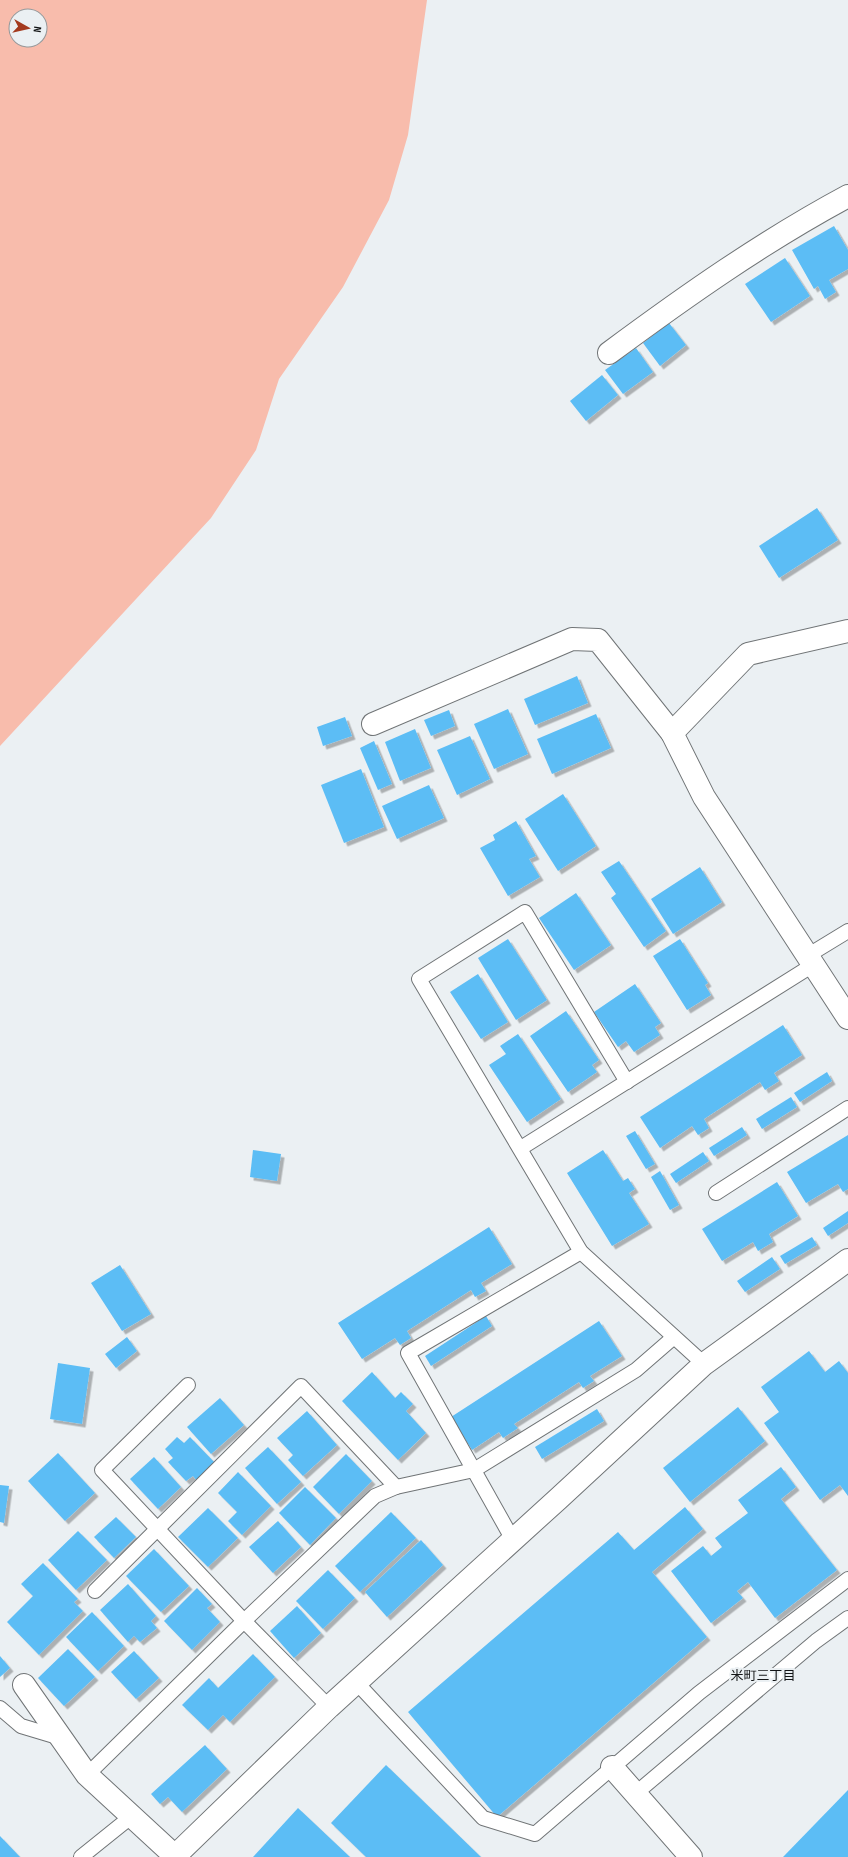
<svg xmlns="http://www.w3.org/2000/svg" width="848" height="1857" font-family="'Sofia Sans Condensed','Noto Sans JP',sans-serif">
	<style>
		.water { fill: #f8bcac; fill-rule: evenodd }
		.building { fill: #5cbdf5; filter: url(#shadow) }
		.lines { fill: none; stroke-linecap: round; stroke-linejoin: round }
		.service-casing { stroke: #707476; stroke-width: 16 }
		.minor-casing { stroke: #707476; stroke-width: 24 }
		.service { stroke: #fff; stroke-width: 14 }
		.minor { stroke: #fff; stroke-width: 22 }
		.labels { text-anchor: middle; stroke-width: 4; stroke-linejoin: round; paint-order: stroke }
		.neighbourhood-label { font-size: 13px; fill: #121415; stroke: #ebf0f3 }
	</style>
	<defs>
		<filter id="shadow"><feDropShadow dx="3.5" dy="3.5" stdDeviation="0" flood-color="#0004"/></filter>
	</defs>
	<rect width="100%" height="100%" fill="#ebf0f3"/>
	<!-- water -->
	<path class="water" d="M0,0H427L408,135L389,200L343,287L279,379L256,450L211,518L0,746ZM16,16H40V40H16Z"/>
	<!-- building -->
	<g class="building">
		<path d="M834,226L848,250V269L829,280L836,292L825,299L818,286L814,289L792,250Z"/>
		<path d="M785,258L810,296L771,322L745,284Z"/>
		<path d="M669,323L686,345L660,366L643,343Z"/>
		<path d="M636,348L653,372L623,394L605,370Z"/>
		<path d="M602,375L618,395L586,421L570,401Z"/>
		<path d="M817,508L838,540L779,578L759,546Z"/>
		<path d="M577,676L588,703L535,725L524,699Z"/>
		<path d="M508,709L528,754L494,769L474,724Z"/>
		<path d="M449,710L455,726L431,736L424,720Z"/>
		<path d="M596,714L611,748L552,774L537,739Z"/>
		<path d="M345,717L352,736L323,746L317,727Z"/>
		<path d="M415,729L431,768L400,781L385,742Z"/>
		<path d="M470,736L490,779L457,795L437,750Z"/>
		<path d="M374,741L392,784L378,790L360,748Z"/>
		<path d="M361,769L384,827L344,843L321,785Z"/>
		<path d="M429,785L444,818L397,839L382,806Z"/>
		<path d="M563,794L596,846L558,871L525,819Z"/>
		<path d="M516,821L536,856L529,859L540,877L508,896L480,848L495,840L493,835Z"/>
		<path d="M619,861L666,931L644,947L611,898L616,894L601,872Z"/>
		<path d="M700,867L722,902L673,934L651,899Z"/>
		<path d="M576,893L611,945L574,970L539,918Z"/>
		<path d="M508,939L547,1000L516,1020L478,958Z"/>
		<path d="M680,939L708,983L705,985L711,995L687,1010L653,956Z"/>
		<path d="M478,974L508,1022L481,1039L450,992Z"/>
		<path d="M635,984L661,1023L655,1027L660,1035L634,1052L626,1041L618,1047L594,1012Z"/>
		<path d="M566,1011L599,1060L592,1065L597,1072L568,1092L530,1036Z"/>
		<path d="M783,1025L802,1055L774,1073L779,1081L765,1090L760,1082L704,1119L709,1128L698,1135L692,1126L660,1148L640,1117Z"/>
		<path d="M518,1034L561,1099L527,1122L489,1065L506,1054L500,1046Z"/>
		<path d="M827,1072L832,1081L800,1102L794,1093Z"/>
		<path d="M791,1097L797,1107L762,1129L756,1119Z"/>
		<path d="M742,1127L747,1135L714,1156L709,1148Z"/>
		<path d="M635,1131L655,1164L646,1169L626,1136Z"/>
		<path d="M848,1135V1189L843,1192L838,1184L806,1203L787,1172Z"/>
		<path d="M253,1150L281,1154L277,1181L250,1177Z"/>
		<path d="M603,1150L623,1181L628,1178L635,1189L629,1193L649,1224L612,1246L567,1173Z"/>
		<path d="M703,1152L709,1161L676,1183L670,1174Z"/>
		<path d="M660,1171L679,1205L670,1210L651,1177Z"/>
		<path d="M777,1182L798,1216L769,1234L773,1242L758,1251L753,1242L722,1261L702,1229Z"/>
		<path d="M848,1211V1223L828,1236L823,1228Z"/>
		<path d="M489,1227L512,1264L481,1283L486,1291L475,1297L471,1290L407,1331L411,1338L400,1345L395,1338L362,1359L338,1323Z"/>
		<path d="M812,1237L817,1245L785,1264L780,1256Z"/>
		<path d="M772,1257L780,1269L745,1292L737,1281Z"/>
		<path d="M120,1265L151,1314L122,1331L91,1283Z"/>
		<path d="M486,1316L492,1326L431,1366L425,1356Z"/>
		<path d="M599,1321L622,1356L590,1376L594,1381L583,1388L579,1382L514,1424L518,1428L503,1438L499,1432L472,1450L451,1417Z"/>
		<path d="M127,1337L137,1351L116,1368L105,1354Z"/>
		<path d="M809,1351L825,1372L839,1361L848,1373V1496L840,1485L820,1500L764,1423L779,1412L761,1387Z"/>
		<path d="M58,1363L90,1368L82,1424L50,1419Z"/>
		<path d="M372,1372L395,1398L401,1392L413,1404L406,1411L426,1433L398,1460L342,1401Z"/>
		<path d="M220,1398L244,1425L211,1454L187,1427Z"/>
		<path d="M738,1407L765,1441L690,1502L663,1468Z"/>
		<path d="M597,1409L604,1421L542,1459L535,1447Z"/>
		<path d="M307,1411L337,1445L303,1476L288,1460L293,1455L277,1438Z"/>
		<path d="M177,1437L184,1443L190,1437L216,1464L197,1481L193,1476L186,1481L168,1462L173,1458L165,1449Z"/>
		<path d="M268,1447L301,1482L277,1504L245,1468Z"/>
		<path d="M58,1453L95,1493L65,1521L28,1481Z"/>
		<path d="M346,1454L372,1481L339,1514L313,1487Z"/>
		<path d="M154,1457L181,1487L158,1509L130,1479Z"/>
		<path d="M781,1467L796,1487L781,1499L837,1570L775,1618L748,1582L737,1591L743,1598L711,1623L671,1571L703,1546L711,1556L722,1547L715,1538L748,1513L738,1500Z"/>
		<path d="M238,1472L271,1506L242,1535L228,1521L237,1512L218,1493Z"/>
		<path d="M0,1485L9,1486L4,1523L0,1522Z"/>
		<path d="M305,1487L336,1518L310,1545L279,1513Z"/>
		<path d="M685,1507L703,1529L652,1572L707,1637L497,1817L408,1712L618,1532L634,1550Z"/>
		<path d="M208,1508L238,1538L208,1567L178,1537Z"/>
		<path d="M391,1512L416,1538L360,1592L335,1566Z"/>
		<path d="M116,1517L136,1537L114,1558L94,1537Z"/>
		<path d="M278,1521L301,1547L273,1573L249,1547Z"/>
		<path d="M78,1531L107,1560L76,1590L48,1560Z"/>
		<path d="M421,1540L443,1565L387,1617L365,1592Z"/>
		<path d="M154,1549L189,1586L161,1612L126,1576Z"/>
		<path d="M43,1563L78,1599L74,1602L83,1611L39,1655L7,1622L33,1596L21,1584Z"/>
		<path d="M328,1570L355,1598L323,1629L296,1601Z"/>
		<path d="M128,1584L156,1616L151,1621L157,1628L140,1642L134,1636L128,1642L100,1610Z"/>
		<path d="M197,1588L212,1604L207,1608L220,1622L192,1650L164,1621Z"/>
		<path d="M297,1606L321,1633L294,1658L270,1631Z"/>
		<path d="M92,1612L124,1646L98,1671L66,1637Z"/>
		<path d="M68,1649L95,1677L64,1706L38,1678Z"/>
		<path d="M134,1651L159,1678L136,1699L111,1672Z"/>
		<path d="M253,1654L275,1677L230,1722L223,1715L208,1730L182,1705L209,1678L218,1688Z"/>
		<path d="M0,1656L10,1668L0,1677Z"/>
		<path d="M205,1745L227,1769L182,1812L168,1797L160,1804L151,1794Z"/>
		<path d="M386,1765L481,1857H366L331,1823Z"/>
		<path d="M848,1790V1857H783Z"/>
		<path d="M298,1808L350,1857H253Z"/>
		<path d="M0,1836L20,1857H0Z"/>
	</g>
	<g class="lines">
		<defs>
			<g id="service">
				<path d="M807,956L848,931"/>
				<path d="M627,1082L525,912L419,979L581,1252L704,1364"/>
				<path d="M521,1148L813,965"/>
				<path d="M716,1193L848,1108"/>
				<path d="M188,1385L102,1470L244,1621L329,1707"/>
				<path d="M513,1540L408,1353L581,1252"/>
				<path d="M95,1591L301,1386L396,1487"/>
				<path d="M356,1682L483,1818L535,1834L699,1693L848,1579"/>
				<path d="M0,1708L21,1726L61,1738"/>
				<path d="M87,1775L244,1621L375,1496L396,1487L474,1470L636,1370L674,1337"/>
				<path d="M635,1794L816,1641L848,1618"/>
				<path d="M81,1857L132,1816"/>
			</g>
			<g id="minor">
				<path d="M609,353C686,296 764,241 848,196"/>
				<path d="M848,631L748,654L672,733L704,797L848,1018"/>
				<path d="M373,724L572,639L598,640L672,733"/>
				<path d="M24,1685L87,1775L176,1857"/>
				<path d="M612,1767L691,1857"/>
				<path d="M175,1856L329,1707L558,1499L704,1364L848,1260"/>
			</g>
		</defs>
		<!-- service casing -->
		<use href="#service" class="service-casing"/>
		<!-- minor casing -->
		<use href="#minor" class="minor-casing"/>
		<!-- service -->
		<use href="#service" class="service"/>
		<!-- minor -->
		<use href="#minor" class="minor"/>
	</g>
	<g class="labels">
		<!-- neighbourhood labels -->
		<g class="neighbourhood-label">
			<text x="763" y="1680">米町三丁目</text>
		</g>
	</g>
	<!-- north arrow -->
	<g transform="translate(28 28) rotate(98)"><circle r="19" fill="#ebf0f3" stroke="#94989a"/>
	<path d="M0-3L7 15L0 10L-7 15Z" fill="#a33a1f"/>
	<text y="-6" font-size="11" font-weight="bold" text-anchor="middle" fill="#121415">N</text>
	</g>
</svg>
